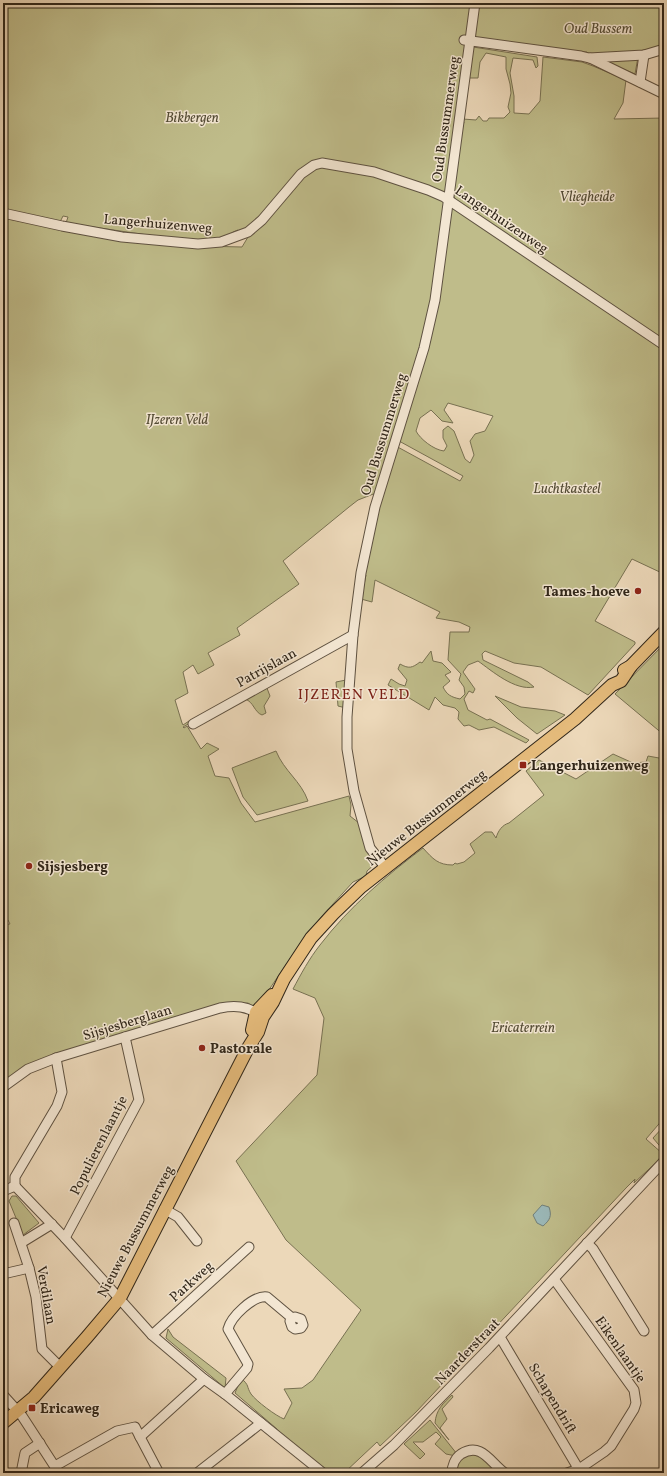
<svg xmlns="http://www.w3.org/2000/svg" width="667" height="1476" font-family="Vollkorn,serif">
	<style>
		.green { fill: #bfbc8a; stroke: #787152; fill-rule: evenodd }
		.water { fill: #9bb8b8; stroke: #707e78 }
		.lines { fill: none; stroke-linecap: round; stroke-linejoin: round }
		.minor-casing { stroke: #5f5241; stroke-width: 11 }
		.major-casing { stroke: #302619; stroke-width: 14 }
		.minor { stroke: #f3e6d2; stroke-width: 9 }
		.major { stroke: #e6bc7c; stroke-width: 12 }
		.poi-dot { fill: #8f2418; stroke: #f3e6d2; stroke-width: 1.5 }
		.labels { text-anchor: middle; stroke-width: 3; stroke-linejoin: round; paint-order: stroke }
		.park-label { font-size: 14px; font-style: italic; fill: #544c35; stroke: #f3e6d2 }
		.street-label { font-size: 14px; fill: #302619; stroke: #f3e6d2 }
		.poi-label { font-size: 14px; font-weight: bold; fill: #302619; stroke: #f3e6d2; text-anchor: start }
		.neighbourhood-label { font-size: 15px; letter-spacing: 1px; fill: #7a1f14; stroke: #f3e6d2 }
	</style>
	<rect width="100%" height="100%" fill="#ecd8b9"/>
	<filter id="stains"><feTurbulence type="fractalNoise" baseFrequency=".005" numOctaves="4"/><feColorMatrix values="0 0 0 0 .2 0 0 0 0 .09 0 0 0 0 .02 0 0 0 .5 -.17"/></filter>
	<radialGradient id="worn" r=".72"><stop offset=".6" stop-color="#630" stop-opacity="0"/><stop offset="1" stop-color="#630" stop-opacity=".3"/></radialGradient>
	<!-- green -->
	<g class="green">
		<path d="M3,3H664V46L642,52L599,53L589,55L587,52H571L474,37L446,192H440L321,160L261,217L239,233L238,230L233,232L234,235L212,241L161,237L66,223L68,217L63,216L60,222L3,212Z"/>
		<path d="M473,47L537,57L538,66L536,68L533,60L513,58L510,73L514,96V113L529,114L540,101L543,57L582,62L593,66L626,80L623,103L614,119L664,118V341L460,204L454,197L453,190L462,129L464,122L462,121L463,119L476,120L479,116L483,121H487L489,118H504L510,112L508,107L511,93L510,84L506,69V57L486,53L480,62L478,78H467Z"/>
		<path d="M638,57L635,74L608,63L610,59Z"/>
		<path d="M319,166L376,175L444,200L435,288L422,347L376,493L358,500L349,507L283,561L299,584L237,628L240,635L208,653L214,665L198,674L193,665L183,672L188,693L175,700L182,723L183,725L189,721L190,723L183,727L184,728L187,726L201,749L207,743L219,749L208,756L215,776L229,778L241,803L255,822L349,796L351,805L350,816L359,823L376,863L367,871L366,876L353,882L322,916L296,950L262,1000L254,1007L248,1003L227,1004L26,1068L3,1085V925L10,924L8,920L3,921V915L4,914L3,912V218L57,228L201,246L242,247L248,237L265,221L303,176Z"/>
		<path d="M453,208L664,348V574L632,559L595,621L635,642V644L588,695L541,667L514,663L485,651L482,654L483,660L528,682L534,687C515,691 492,671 478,661L468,665L463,672L475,689L473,693L469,691L464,699L468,710L487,720L490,719L529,740L526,743L494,727L479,730L469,725L464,726L458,719L459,712L455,708L443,705L435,697L429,710L388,685L391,679L399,684L405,686L407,680L398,669L400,664C409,669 412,668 420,662L422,663L431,651L433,661L442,663L451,672L445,675L450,681L443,687C447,695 451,697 460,699L465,694L464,687L459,680L461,674L448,660L450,632H469L470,627L459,622L436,618L440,612L375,580L372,602L361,599L366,575L359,572L394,445L460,481L463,476L399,441L408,409L450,210ZM448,403L493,416L485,431L475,434L470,441L474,455L470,463L465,459L454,431L448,426L443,430V438L447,446L444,451C434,450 420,439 416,431L420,418L431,410L442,421L453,423L444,410Z"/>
		<path d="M664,644V735L615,694Z"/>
		<path d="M346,680V708L338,706L336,682Z"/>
		<path d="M265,683L270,696L264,706L266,713L262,715C254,712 254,702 245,699Z"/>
		<path d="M495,696L521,707L555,711L565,715L537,734L517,718Z"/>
		<path d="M276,751C284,771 301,781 308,801L257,815L243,797L232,768Z"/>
		<path d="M613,754L633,763L646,762L648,756L659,758L664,763V1118L646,1139L663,1154L661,1156L662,1157L634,1183L635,1179L626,1188L416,1412L380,1446L377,1442L344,1473H325L277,1430V1429L235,1393L241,1378C250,1386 246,1386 251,1394C256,1401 276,1416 284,1419L292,1403L284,1389L302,1388L313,1380L361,1310L286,1240L236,1161L317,1075L324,1018L315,998L293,989C301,974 309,959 320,945C349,907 386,876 423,848C433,859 438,865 453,865L455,863L457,864L464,862L475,853L470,844L485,832H492L496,838C498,831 502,825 509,823L544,795L526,771L539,760L576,779Z"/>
		<path d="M664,1126V1151L653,1138Z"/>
		<path d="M12,1196H16L39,1223L23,1235L9,1201Z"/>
		<path d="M168,1329L173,1337L226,1378L225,1388L166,1338Z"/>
		<path d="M452,1395L453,1397L442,1409L447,1419L440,1428L449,1440L435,1423C436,1410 443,1403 452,1395Z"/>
		<path d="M430,1420L457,1454L456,1456L446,1454L435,1444L441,1437L436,1432L423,1442H413L425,1454L420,1459L404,1444Z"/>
		<path d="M474,1453L486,1457L494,1469L488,1473H454L460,1458Z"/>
	</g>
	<!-- water -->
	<path class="water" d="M542,1205L549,1207C552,1216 550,1220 543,1226L537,1223L533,1215Z"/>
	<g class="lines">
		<defs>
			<g id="minor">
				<path d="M464,40L581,56L589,58L644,55L664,49"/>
				<path d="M590,58L664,94"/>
				<path d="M640,82L644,55"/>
				<path d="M3,213L62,226L122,237L198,244L221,242L248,232L262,220L301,174L314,165L322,163L374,172L428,190L444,197L664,345"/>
				<path d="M193,724L353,635"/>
				<path d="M385,867L370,848L354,791L347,749V717L353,635L361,573L375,507L424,348L435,300L475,3"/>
				<path d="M3,1087L28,1069L56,1058L220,1008C235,1005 247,1006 260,1015"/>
				<path d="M15,1186L65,1238L152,1335L204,1379L225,1394L323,1473"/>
				<path d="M15,1186V1177L57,1106L62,1092L56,1058"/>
				<path d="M3,1191L15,1186"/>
				<path d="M164,1209L178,1217L197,1241"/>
				<path d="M14,1223L29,1268L36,1297L42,1349L60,1367"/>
				<path d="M65,1238L139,1100L125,1037"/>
				<path d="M21,1243L52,1224"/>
				<path d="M587,1243L593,1249L644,1331"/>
				<path d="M3,1274L29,1268"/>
				<path d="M554,1279L634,1390L636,1403L634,1409L611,1446L604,1452L579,1469L567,1473"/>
				<path d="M152,1335L249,1247"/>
				<path d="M500,1337L581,1473"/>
				<path d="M225,1394L247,1368L248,1364L228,1329C231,1317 253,1295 267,1297L292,1318L295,1317L301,1319L303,1325L301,1328L295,1329L292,1327L290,1321L292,1318"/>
				<path d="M3,1395L22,1416L59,1473"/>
				<path d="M140,1437L159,1473"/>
				<path d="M55,1466L117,1431L135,1427L140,1437L204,1379"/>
				<path d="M21,1473L25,1453L40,1443"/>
				<path d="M197,1473L261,1423"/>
				<path d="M362,1473L394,1445L489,1348L664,1161"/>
				<path d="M452,1473C452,1466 455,1458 461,1454C482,1441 491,1464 505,1473"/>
			</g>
			<g id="major">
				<path d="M624,670L631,666L664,632"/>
				<path d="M252,1030L256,1012L272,995"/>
				<path d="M3,1423L34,1397L87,1337L120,1298L248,1048L258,1032L263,1017L273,1002L284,979L311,938L333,914L361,887L575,719L612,685L621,681L631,666"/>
			</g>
		</defs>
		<!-- minor casing -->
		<use href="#minor" class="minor-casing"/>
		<!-- major casing -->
		<use href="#major" class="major-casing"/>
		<!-- minor -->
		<use href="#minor" class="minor"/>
		<!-- major -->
		<use href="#major" class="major"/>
	</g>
	<!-- markers -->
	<g class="poi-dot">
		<circle cx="638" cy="591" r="4"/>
		<rect x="519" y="761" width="8" height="8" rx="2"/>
		<circle cx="29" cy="866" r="4"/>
		<circle cx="202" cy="1048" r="4"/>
		<rect x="28" y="1404" width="8" height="8" rx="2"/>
	</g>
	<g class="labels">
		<!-- park labels -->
		<g class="park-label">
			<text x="598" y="33">Oud Bussem</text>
			<text x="192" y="122">Bikbergen</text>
			<text x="587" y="201">Vliegheide</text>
			<text x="177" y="424">IJzeren Veld</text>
			<text x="567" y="493">Luchtkasteel</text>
			<text x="523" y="1032">Ericaterrein</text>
		</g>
		<!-- street labels -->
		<g class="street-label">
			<text transform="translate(445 119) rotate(-82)" y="5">Oud Bussummerweg</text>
			<text transform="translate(502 219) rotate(34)" y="5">Langerhuizenweg</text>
			<text transform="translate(158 223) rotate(5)" y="5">Langerhuizenweg</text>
			<text transform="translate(383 434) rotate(-73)" y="5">Oud Bussummerweg</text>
			<text transform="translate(266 667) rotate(-29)" y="5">Patrijslaan</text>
			<text transform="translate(426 817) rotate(-38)" y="5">Nieuwe Bussummerweg</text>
			<text transform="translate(127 1022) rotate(-17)" y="5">Sijsjesberglaan</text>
			<text transform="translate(98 1145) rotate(-63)" y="5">Populierenlaantje</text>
			<text transform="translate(135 1231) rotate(-62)" y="5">Nieuwe Bussummerweg</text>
			<text transform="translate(191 1281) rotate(-42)" y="5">Parkweg</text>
			<text transform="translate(47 1295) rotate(80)" y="5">Verdilaan</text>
			<text transform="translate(621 1349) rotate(55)" y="5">Eikenlaantje</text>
			<text transform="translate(467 1351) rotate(-46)" y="5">Naarderstraat</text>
			<text transform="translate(553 1398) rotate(59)" y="5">Schapendrift</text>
		</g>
		<!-- poi labels -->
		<g class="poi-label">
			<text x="630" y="596" text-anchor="end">Tames-hoeve</text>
			<text x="531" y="770">Langerhuizenweg</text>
			<text x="37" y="871">Sijsjesberg</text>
			<text x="210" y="1053">Pastorale</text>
			<text x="40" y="1413">Ericaweg</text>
		</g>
		<!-- neighbourhood labels -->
		<g class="neighbourhood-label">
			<text x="354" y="699">IJZEREN VELD</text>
		</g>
	</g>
	<!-- margin -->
	<rect width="667" height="1476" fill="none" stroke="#ecd8b9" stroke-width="16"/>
	<rect x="4" y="4" width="659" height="1468" fill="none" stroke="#302619" stroke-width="2"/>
	<rect x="8" y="8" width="651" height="1460" fill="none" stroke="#302619"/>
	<rect width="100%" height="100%" filter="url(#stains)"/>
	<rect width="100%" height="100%" fill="url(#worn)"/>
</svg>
